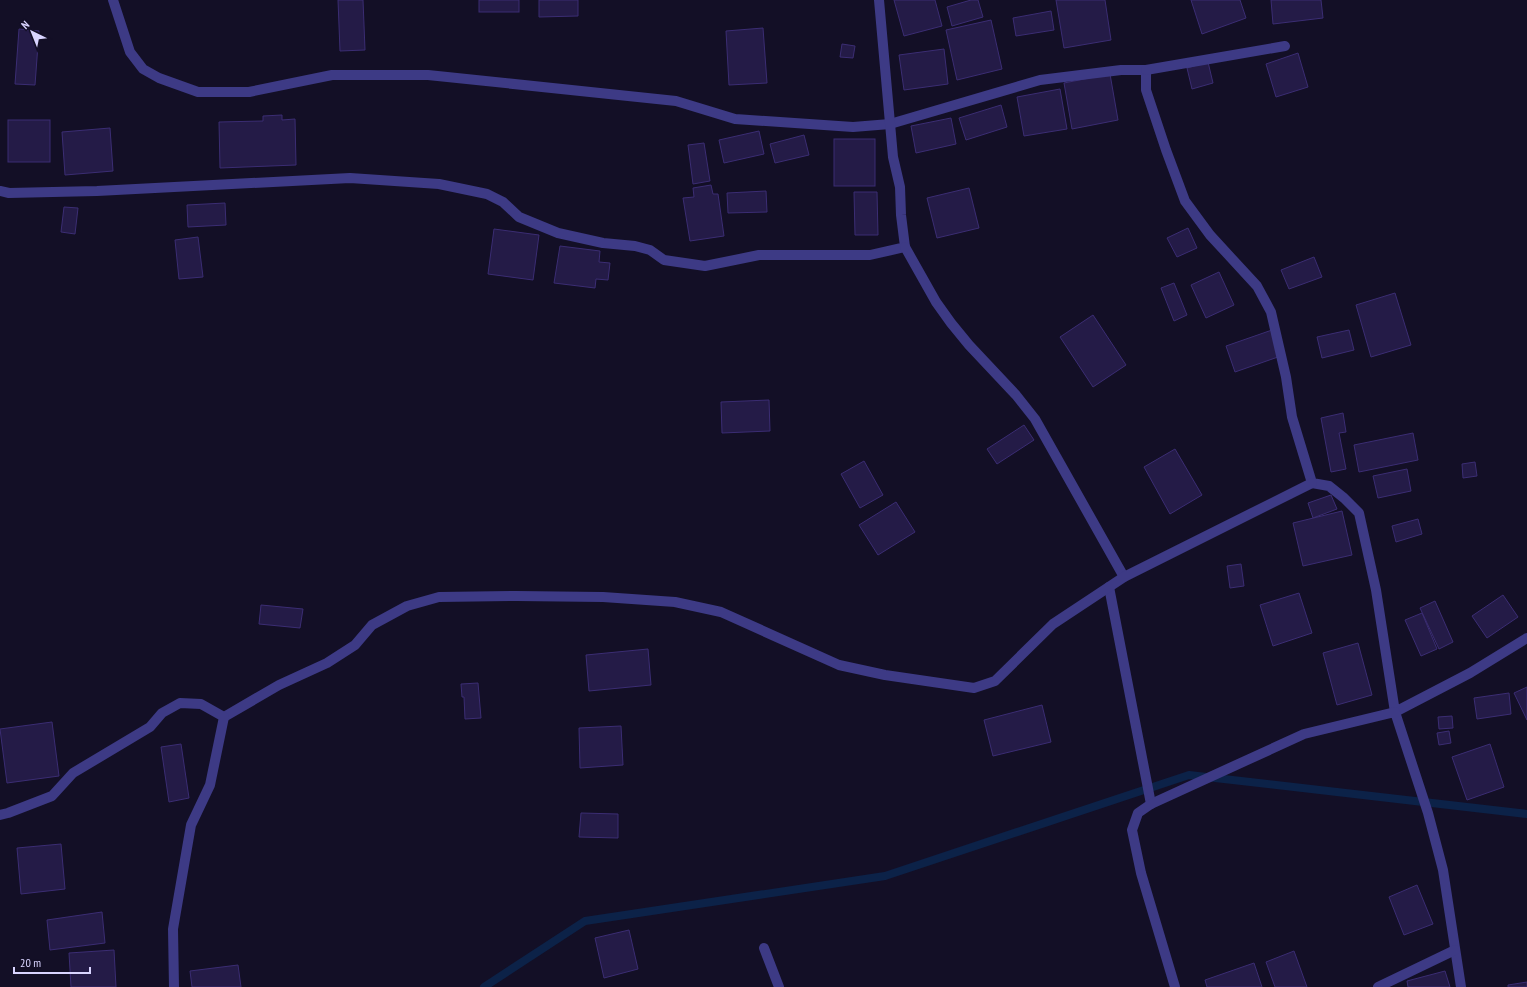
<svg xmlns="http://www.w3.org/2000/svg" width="1527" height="987" font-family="'PT Sans Narrow',sans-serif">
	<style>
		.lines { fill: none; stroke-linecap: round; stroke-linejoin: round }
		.stream { stroke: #0c2248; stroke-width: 8 }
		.building { fill: #241b47; stroke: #3b2d73 }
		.minor { stroke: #3d3a85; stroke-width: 10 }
	</style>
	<rect width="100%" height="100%" fill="#130f26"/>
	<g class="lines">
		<!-- stream -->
		<path class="stream" d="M484,987L585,921L885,876L1189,775L1527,814"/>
	</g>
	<!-- building -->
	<g class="building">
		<path d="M338,0H363L365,50L340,51Z"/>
		<rect x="479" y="0" width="40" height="12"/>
		<path d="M539,0H578V16L539,17Z"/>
		<path d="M894,0H935L942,26L904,36Z"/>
		<path d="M971,0H978L983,17L952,26L947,7Z"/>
		<path d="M1056,0H1105L1111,40L1064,48Z"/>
		<path d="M1191,0H1240L1246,18L1202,34Z"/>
		<path d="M1271,0H1321L1323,18L1273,24Z"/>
		<path d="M1051,11L1054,30L1016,36L1013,18Z"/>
		<path d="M991,20L1002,69L957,80L946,30Z"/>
		<path d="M763,28L767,83L729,85L726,31Z"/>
		<path d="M19,29L39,31L35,85L15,84Z"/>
		<path d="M842,44L855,46L853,58L840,57Z"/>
		<path d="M944,49L948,84L904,90L899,55Z"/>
		<path d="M1298,53L1308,87L1276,97L1266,64Z"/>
		<path d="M1208,62L1213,83L1192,89L1187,68Z"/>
		<path d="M1110,74L1118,120L1072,129L1064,83Z"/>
		<path d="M1060,89L1067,129L1024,136L1017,97Z"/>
		<path d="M1001,105L1007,127L966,140L959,118Z"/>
		<path d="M282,115V120L295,119L296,165L220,168L219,122L263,121V116Z"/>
		<path d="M951,118L956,144L916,153L911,126Z"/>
		<rect x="8" y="120" width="42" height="42"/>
		<path d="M110,128L113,171L65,175L62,132Z"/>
		<path d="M759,131L764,154L724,163L719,140Z"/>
		<path d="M804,135L809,155L775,163L770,144Z"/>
		<rect x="834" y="139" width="41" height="47"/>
		<path d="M704,143L710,181L693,184L688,145Z"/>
		<path d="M711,185L713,194H718L724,236L690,241L683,198L694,197L693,188Z"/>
		<path d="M969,188L979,228L937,238L927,198Z"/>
		<path d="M766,191L767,212L728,213L727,193Z"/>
		<path d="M854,192H877L878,235H855Z"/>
		<path d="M225,203L226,225L188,227L187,205Z"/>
		<path d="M64,207L78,208L75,234L61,232Z"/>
		<path d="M1188,228L1197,248L1177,257L1167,238Z"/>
		<path d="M494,229L539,235L533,280L488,274Z"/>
		<path d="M198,237L203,277L179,279L175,240Z"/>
		<path d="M560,246L600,251L599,262L610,263L608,280L596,279L595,288L554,283Z"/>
		<path d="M1314,257L1322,277L1289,289L1281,270Z"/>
		<path d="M1219,272L1234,305L1206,318L1191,285Z"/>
		<path d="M1174,283L1187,315L1174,321L1161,288Z"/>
		<path d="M1395,293L1411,345L1371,357L1356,305Z"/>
		<path d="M1093,315L1126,365L1093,387L1060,337Z"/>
		<path d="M1272,330L1278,357L1235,372L1226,346Z"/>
		<path d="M1349,330L1354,350L1322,358L1317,337Z"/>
		<path d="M769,400L770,431L722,433L721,402Z"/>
		<path d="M1343,413L1346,432L1339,433L1346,469L1331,472L1321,418Z"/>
		<path d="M1024,425L1034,440L997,464L987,449Z"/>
		<path d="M1413,433L1418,460L1359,472L1354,445Z"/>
		<path d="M1175,449L1202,495L1170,514L1144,467Z"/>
		<path d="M864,461L883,495L860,508L841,474Z"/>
		<path d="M1475,462L1477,476L1463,478L1462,464Z"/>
		<path d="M1407,469L1411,491L1378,498L1373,476Z"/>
		<path d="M1331,495L1337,509L1313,518L1308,503Z"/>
		<path d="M896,502L915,532L878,555L859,525Z"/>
		<path d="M1342,511L1352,555L1303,566L1293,523Z"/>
		<path d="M1418,519L1422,534L1396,542L1392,526Z"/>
		<path d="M1241,564L1244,586L1230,588L1227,566Z"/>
		<path d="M1299,593L1312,633L1273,646L1260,605Z"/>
		<path d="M1503,595L1518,617L1487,638L1472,616Z"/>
		<path d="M1435,601L1453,642L1439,649L1420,608Z"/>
		<path d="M261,605L303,609L300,628L259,624Z"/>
		<path d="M1422,613L1437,649L1421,656L1405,620Z"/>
		<path d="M1358,643L1372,695L1337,705L1323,653Z"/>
		<path d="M648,649L651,685L589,691L586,655Z"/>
		<path d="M478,683L481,718L465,719L464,697H462L461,684Z"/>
		<path d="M1527,687V720L1514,693Z"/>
		<path d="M1509,693L1511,714L1477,719L1474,698Z"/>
		<path d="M1042,705L1051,742L993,756L984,720Z"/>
		<path d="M1452,716L1453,728L1439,729L1438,717Z"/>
		<path d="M52,722L59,776L7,783L0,729Z"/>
		<path d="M621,726L623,765L580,768L579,728Z"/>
		<path d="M1449,731L1451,743L1439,745L1437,733Z"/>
		<path d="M181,744L189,798L169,802L161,747Z"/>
		<path d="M1490,744L1504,787L1467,800L1452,757Z"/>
		<path d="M581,813L618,814V838L579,837Z"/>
		<path d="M61,844L65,889L21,894L17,848Z"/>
		<path d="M1417,885L1433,924L1404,935L1389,897Z"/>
		<path d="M102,912L105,943L50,950L47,920Z"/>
		<path d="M629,930L638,969L604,978L595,938Z"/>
		<path d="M114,950L116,987H71L69,953Z"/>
		<path d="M1294,951L1307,987H1275L1266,962Z"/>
		<path d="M1254,963L1262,987H1207L1205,980Z"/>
		<path d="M238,965L241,987H192L190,971Z"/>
		<path d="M1445,971L1450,987H1408L1407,981Z"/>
		<path d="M1527,982V987H1508V985Z"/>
	</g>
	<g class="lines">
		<!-- minor -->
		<g class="minor">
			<path d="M113,0L130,52L143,69L159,78L198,92H249L332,75H428L676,101L735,119L853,127L890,124L1040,80L1121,70H1146V90L1166,150L1185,201L1210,235L1257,286L1271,312L1286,377L1292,417L1312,483L1329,486L1344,498L1359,513L1376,590L1395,712L1470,673L1527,638"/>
			<path d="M1146,70L1285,46"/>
			<path d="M0,191L9,193L97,191L350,178L439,184L487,194L503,202L519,217L558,233L603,243L635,246L650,250L664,260L705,266L759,255H870L905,247L901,215L900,187L893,157L879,0"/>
			<path d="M905,247L936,302L951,323L969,345L1016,395L1035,419L1124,577"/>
			<path d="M1109,587L1151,804"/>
			<path d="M224,717L279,685L327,663L355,645L372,625L407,606L439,597L517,596L603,597L675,602L721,612L839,665L885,675L974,688L995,681L1053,624L1124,577L1312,483"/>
			<path d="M0,815L8,813L52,796L73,773L150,727L162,713L180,703L201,704L224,717L210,785L191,825L173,929L174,987"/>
			<path d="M764,948L779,987"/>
			<path d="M1175,987L1141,873L1132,830L1138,813L1151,804L1304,734L1395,712L1428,813L1443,870L1461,987"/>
			<path d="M1378,987L1455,950"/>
		</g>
	</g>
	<!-- north arrow -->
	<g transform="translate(32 32) rotate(317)" stroke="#130f26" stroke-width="3" paint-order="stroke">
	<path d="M0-3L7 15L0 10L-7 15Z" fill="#d9d4ff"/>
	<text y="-6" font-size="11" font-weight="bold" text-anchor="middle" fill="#d9d4ff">N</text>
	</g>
	<!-- scale -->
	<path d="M14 967v6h76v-6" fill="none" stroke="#d9d4ff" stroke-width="2"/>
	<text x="20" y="967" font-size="12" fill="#d9d4ff" stroke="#130f26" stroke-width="3" paint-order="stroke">20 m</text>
</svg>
